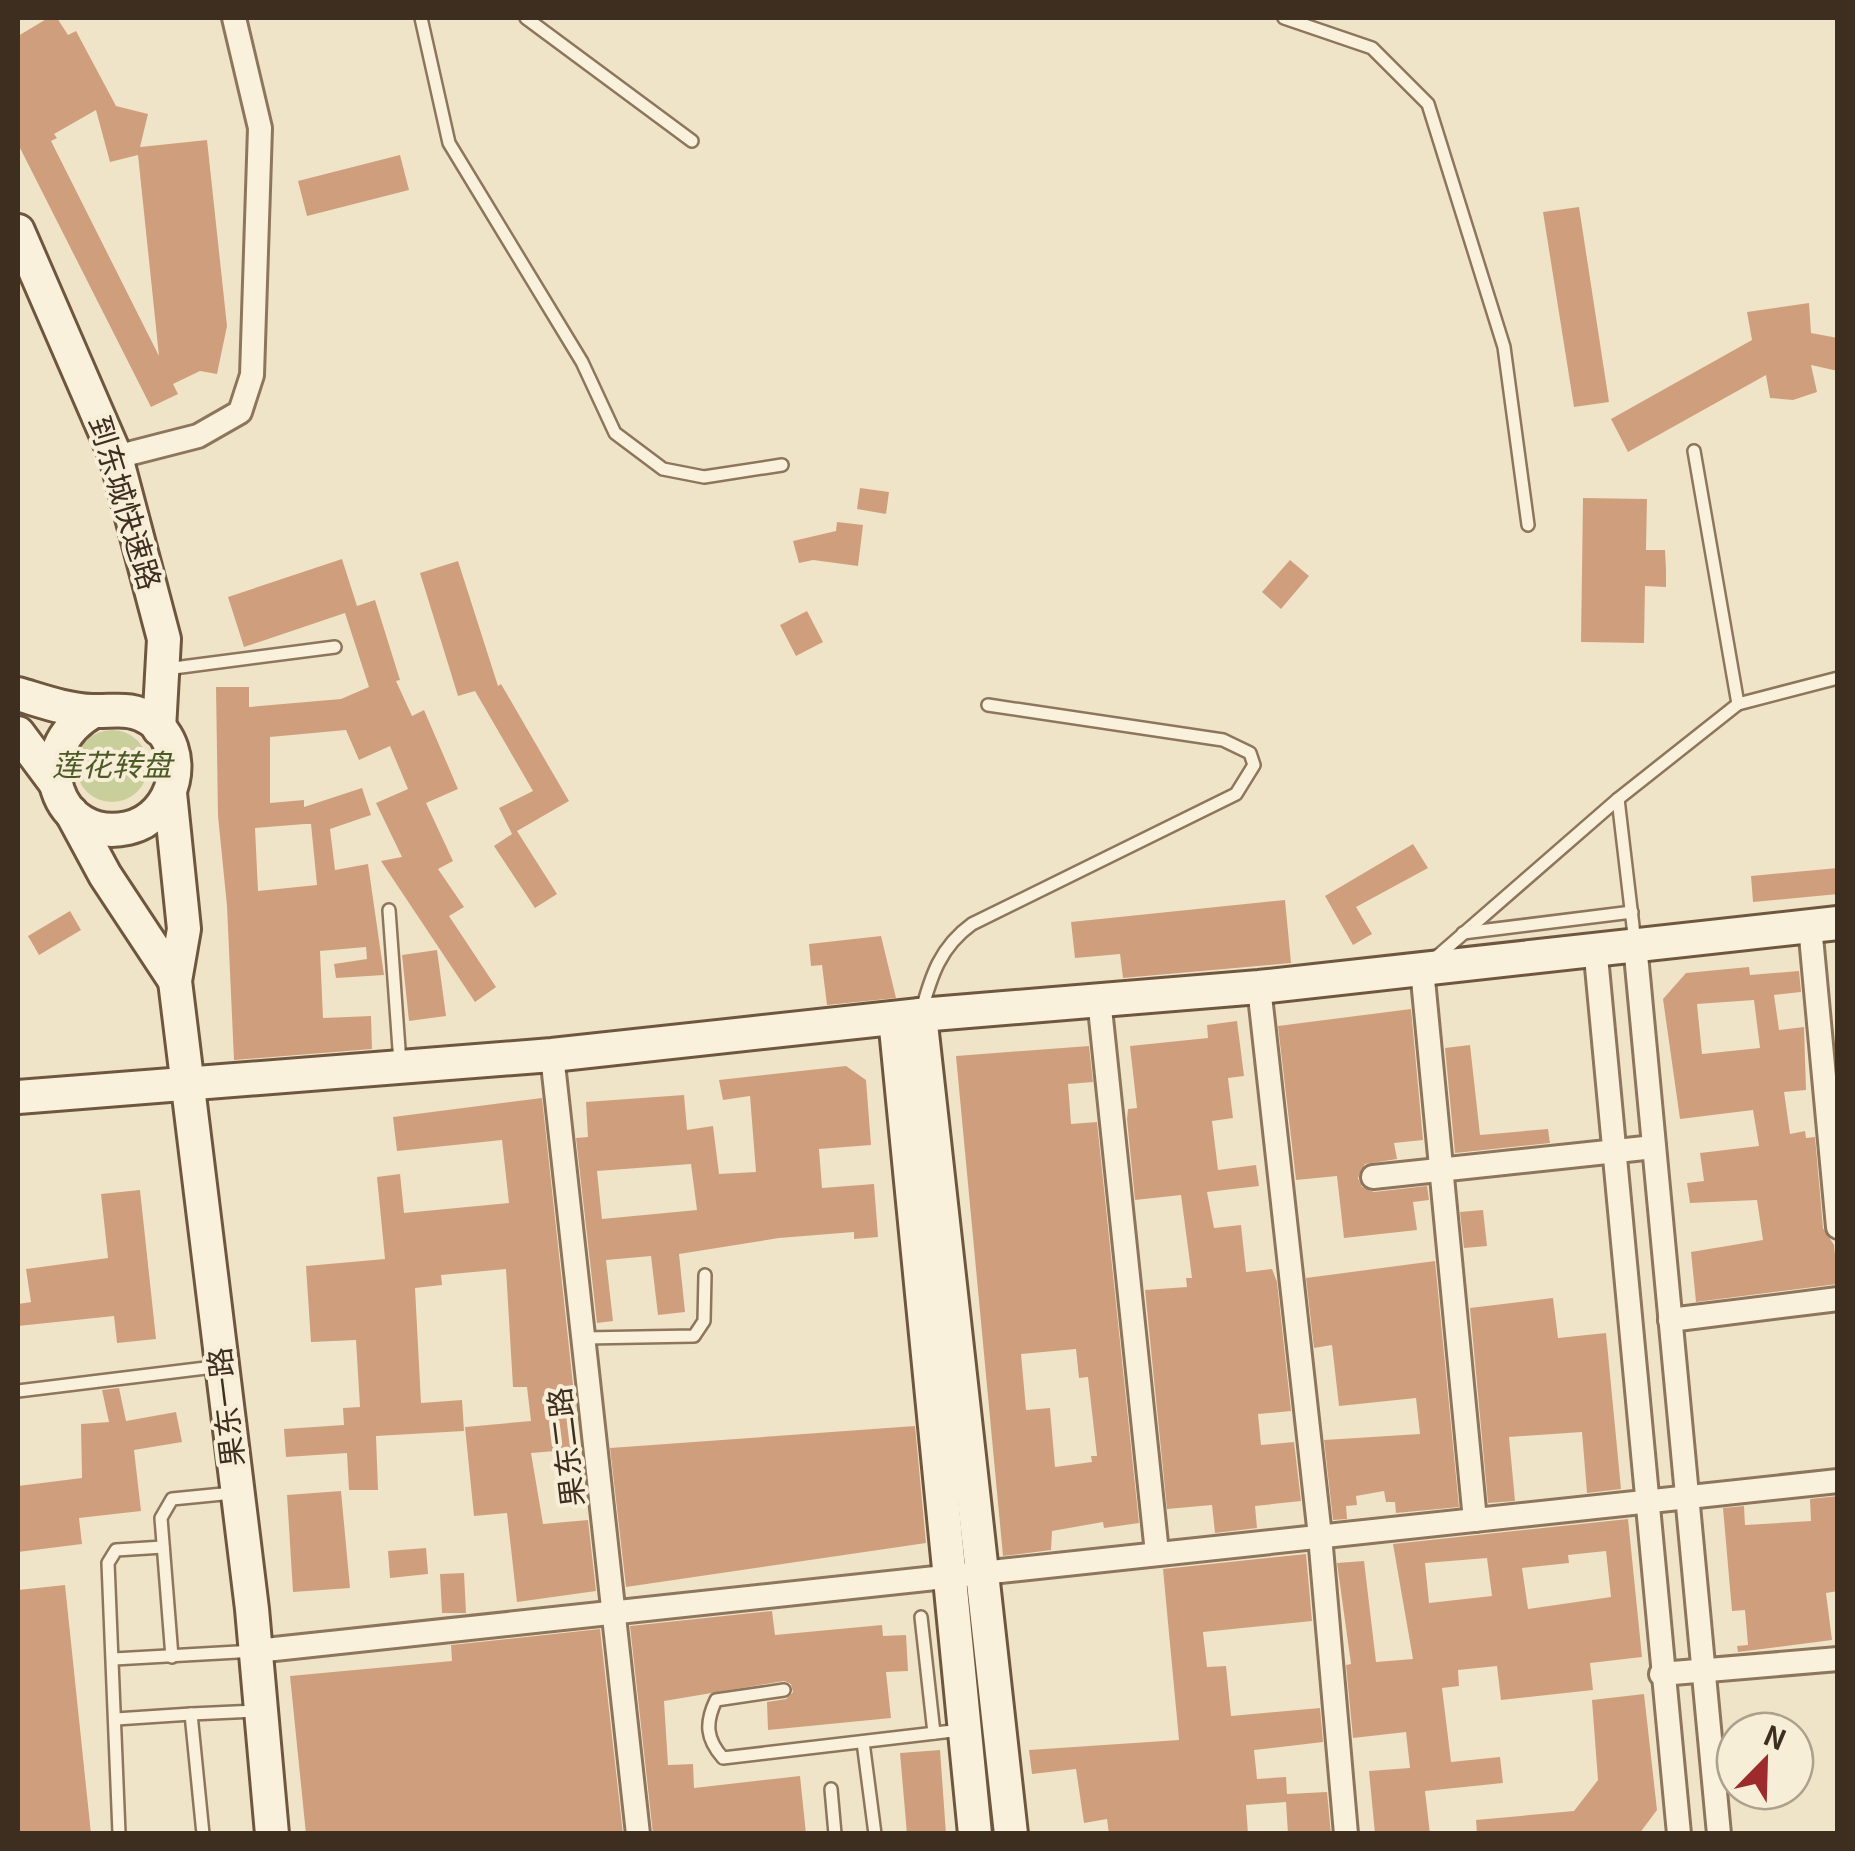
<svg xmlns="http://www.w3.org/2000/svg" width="1855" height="1851" font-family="Georgia,'Noto Sans SC',serif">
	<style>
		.green { fill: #c9cf9b }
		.building { fill: #cf9f7d; fill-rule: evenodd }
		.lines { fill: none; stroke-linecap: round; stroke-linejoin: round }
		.lane-casing { stroke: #8d765c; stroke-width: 16 }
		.street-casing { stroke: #8d765c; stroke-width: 28 }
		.secondary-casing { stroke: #6f573f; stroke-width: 38 }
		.lane { stroke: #faf1dc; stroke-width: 11 }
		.street { stroke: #faf1dc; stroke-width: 22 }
		.secondary { stroke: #faf1dc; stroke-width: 32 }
		.labels { text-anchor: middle; stroke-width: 8; stroke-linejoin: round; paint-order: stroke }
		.street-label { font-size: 30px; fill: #3d2e20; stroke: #f7eed8 }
		.park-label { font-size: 30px; font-style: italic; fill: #4d5a26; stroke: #f7eed8 }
	</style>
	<rect width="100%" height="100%" fill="#f0e4c8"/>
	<!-- green -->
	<circle class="green" cx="112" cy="766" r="36"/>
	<!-- building -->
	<g class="building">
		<path d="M48,18H57L68,35L76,31L116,106L148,114L140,147L207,140L227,326L217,374L200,371L173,384L178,394L151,407L18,144V36ZM96,110L110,162L138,155L159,356L51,141L57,138L54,134Z"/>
		<path d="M400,155L409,190L307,216L298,181Z"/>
		<path d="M1579,207L1609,402L1574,407L1543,212Z"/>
		<path d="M1809,303L1811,333L1838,338V371L1811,365L1817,392L1793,400L1770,398L1766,375L1628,452L1611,419L1752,340L1747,312Z"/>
		<path d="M860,488L889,492L886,514L857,509Z"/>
		<path d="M1583,498L1647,499L1646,550H1665L1666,570V587L1645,586L1644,643L1581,642Z"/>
		<path d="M837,522L863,525L858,566L813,560L799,563L793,541L836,531Z"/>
		<path d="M342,559L357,606L375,600L400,680L396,681L412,716L424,710L458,789L426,803L453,861L438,869L464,907L449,916L496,987L475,1002L381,861L402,857L376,803L408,789L390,746L359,760L346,730L270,737V803L304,800V807L362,788L371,815L330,829L335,870L368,864L384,975L336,978L334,964L367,959L366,947L320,951L323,1018L371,1016L372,1049L234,1060L227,906L218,816L216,687H249V707L341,699L369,687L345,613L244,647L228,597ZM305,824H311L317,885L258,891L255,828Z"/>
		<path d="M1290,560L1309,576L1281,609L1262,592Z"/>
		<path d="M458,561L498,686L501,684L569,801L517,831L557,894L535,908L494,846L512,834L499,808L533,791L475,691L458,696L420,573Z"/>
		<path d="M807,611L823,642L796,656L780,625Z"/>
		<path d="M1413,844L1428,868L1356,907L1372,934L1353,945L1325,896Z"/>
		<path d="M1838,868V894L1753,902L1751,876Z"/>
		<path d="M1285,900L1291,963L1123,978L1120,954L1075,958L1071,922Z"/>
		<path d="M70,911L81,930L39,955L28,936Z"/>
		<path d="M881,936L896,998L827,1005L822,965L811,966L809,944Z"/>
		<path d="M437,950L446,1016L409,1021L402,955Z"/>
		<path d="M1749,967L1750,975L1799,971L1801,992L1774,995L1779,1030L1804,1027L1806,1090L1784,1092L1790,1134L1805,1131L1806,1138L1815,1137L1823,1228L1834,1245L1838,1284L1696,1302L1691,1252L1763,1240L1757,1200L1690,1203L1687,1183L1704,1181L1700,1153L1759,1146L1753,1110L1680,1119L1663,999L1686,973ZM1754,1000L1760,1048L1702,1054L1697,1004Z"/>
		<path d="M1411,1009L1423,1140L1394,1143L1397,1159L1365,1164L1358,1178L1362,1187L1374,1192L1427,1186L1429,1200L1413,1202L1417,1230L1344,1238L1337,1176L1296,1180L1278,1026Z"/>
		<path d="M1237,1021L1244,1076L1228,1078L1233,1118L1212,1121L1218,1170L1256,1165L1259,1186L1207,1192L1214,1228L1241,1225L1246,1272L1272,1269L1277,1282L1291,1411L1258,1414L1261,1445L1294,1442L1301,1501L1255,1506L1257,1528L1215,1533L1212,1505L1167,1509L1145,1290L1187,1287L1186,1278H1192L1181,1195L1135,1200L1127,1119L1128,1109L1137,1108L1130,1046L1208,1038L1207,1025Z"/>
		<path d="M1470,1045L1480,1135L1548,1129L1550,1143L1455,1153L1445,1048Z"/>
		<path d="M1089,1046L1093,1082L1068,1084L1071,1124L1097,1122L1139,1523L1104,1528L1103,1522L1052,1531L1051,1550L1003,1556L956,1056ZM1076,1349L1079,1378L1088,1377L1097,1456H1091L1092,1462L1055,1467L1050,1408L1026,1410L1021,1354Z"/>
		<path d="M846,1066L866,1080L871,1145L819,1149L822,1188L874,1184L878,1237L854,1239V1232L779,1238L679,1254L685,1312L658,1315L651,1256L606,1260L613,1321L597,1323L576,1138L588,1137L586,1102L684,1095L687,1130L713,1126L719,1174L756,1172L750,1096L723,1100L719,1080ZM691,1164L697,1210L602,1219L597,1171Z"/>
		<path d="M542,1098L580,1449L531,1453L543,1524L588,1520L596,1591L517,1602L507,1513L474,1516L465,1427L531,1421L527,1387H513L506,1269L441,1275L442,1285L415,1288L421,1403L462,1400L464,1431L376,1436L378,1490H349L347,1453L286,1457L284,1429L344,1425L343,1408L360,1407L356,1340L311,1342L306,1266L385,1259L377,1177L400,1174L404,1213L509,1203L502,1140L397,1151L393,1117Z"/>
		<path d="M140,1190L156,1339L117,1343L114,1316L18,1326V1304L31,1302L26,1269L108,1258L101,1194Z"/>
		<path d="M1483,1210L1487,1246L1464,1248L1460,1212Z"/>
		<path d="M1435,1261L1459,1507L1396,1513L1395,1502H1386L1384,1491L1356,1496L1357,1505L1346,1506L1347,1519L1333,1520L1324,1440L1420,1434L1416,1398L1339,1406L1332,1345L1314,1348L1306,1278Z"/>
		<path d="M1553,1298L1558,1338L1606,1333L1621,1489L1587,1493L1582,1432L1509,1437L1515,1501L1488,1503L1470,1308Z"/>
		<path d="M119,1388L126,1421L176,1412L182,1442L134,1450L141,1511L79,1518L82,1544L18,1552V1486L82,1478L81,1424L109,1422L102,1390Z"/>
		<path d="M915,1426L926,1543L626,1587L610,1448Z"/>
		<path d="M341,1491L350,1588L293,1592L287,1495Z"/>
		<path d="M1838,1496V1591L1826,1593L1832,1640L1738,1652L1737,1646L1748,1645L1745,1610L1732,1611L1723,1508L1744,1506L1745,1525L1811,1521L1810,1499Z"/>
		<path d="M1628,1519L1642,1657L1590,1663L1593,1690L1501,1700L1497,1666L1458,1670L1459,1686L1442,1688L1451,1762L1500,1757L1503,1783L1425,1791L1430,1834H1375L1369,1771L1410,1768L1406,1732L1353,1738L1346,1665L1351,1664L1337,1563L1364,1561L1376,1662L1413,1659L1393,1544ZM1606,1551L1611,1597L1528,1609L1522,1568L1569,1563L1568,1555ZM1487,1558L1492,1596L1429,1603L1425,1563Z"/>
		<path d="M426,1548L428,1574L390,1578L388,1551Z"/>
		<path d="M1306,1554L1312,1621L1203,1632L1207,1667L1226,1666L1231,1716L1320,1708L1323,1742L1254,1750L1257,1779L1286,1777L1287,1794L1327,1792L1331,1834H1288L1286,1802L1246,1805L1248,1834H1109L1107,1819L1084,1823L1076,1769L1032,1774L1029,1750L1179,1740L1163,1569Z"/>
		<path d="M464,1573L466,1613H442L440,1574Z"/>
		<path d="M65,1585L91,1834H18V1590Z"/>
		<path d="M772,1611L775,1635L882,1625L883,1636L906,1635L908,1671L886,1672L891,1718L768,1730L767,1702L786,1699L793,1692L791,1684L784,1681L664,1701L668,1765L693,1764L694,1788L800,1776L806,1834H653L630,1626Z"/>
		<path d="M600,1629L623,1834H306L290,1676L452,1661L451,1645Z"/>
		<path d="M1644,1694L1657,1810L1639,1834H1477L1476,1820L1574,1811L1598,1780L1592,1700Z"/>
		<path d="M940,1750L946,1834H907L900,1753Z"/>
	</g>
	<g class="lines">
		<defs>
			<g id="lane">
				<path d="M421,18L449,143L582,362L615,433L663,469L704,477L782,465"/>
				<path d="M526,18L692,141"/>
				<path d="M1284,18L1372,48L1428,104L1504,347L1528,525"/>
				<path d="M166,669L335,647"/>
				<path d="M1738,704L1838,678"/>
				<path d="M1618,799L1635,943"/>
				<path d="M389,910L400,1063"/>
				<path d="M1463,933L1632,912"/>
				<path d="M1433,960L1618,799L1738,704L1694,451"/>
				<path d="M921,1013C931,976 940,947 972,924L1236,794L1254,765L1250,753L1223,740L988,705"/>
				<path d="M585,1338L694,1336L704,1321L705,1275"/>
				<path d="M18,1391L222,1366"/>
				<path d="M921,1617L934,1733"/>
				<path d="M172,1657L161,1518L172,1499L233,1493"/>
				<path d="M114,1659L255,1651"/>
				<path d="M784,1690L716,1700C705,1723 706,1739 723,1758L961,1730"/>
				<path d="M116,1719L191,1714"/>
				<path d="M863,1742L875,1834"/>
				<path d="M831,1789L835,1834"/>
				<path d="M119,1833L108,1563L116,1550L163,1547"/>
				<path d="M203,1834L191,1714L257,1711"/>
			</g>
			<g id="street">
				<path d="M116,457L198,436L240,412L252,375L260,128L234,18"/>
				<path d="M1810,926L1838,1227"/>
				<path d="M1635,944L1719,1834"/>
				<path d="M1595,946L1679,1834"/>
				<path d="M1422,969L1475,1520"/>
				<path d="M1259,987L1320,1536L1346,1834"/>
				<path d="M1099,999L1157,1553"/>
				<path d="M552,1055L638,1834"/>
				<path d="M1373,1177L1654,1147"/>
				<path d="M1670,1320L1838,1299"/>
				<path d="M256,1651L1838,1481"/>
				<path d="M1661,1674L1838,1659"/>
			</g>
			<g id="secondary">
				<path d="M18,231L116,457L164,639L159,729"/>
				<path d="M18,694C42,701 66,710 92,711C114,712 131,706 151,720C192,750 176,817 128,828C57,844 23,750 94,711"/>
				<path d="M18,733L56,784"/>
				<path d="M170,793L184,929L175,981L252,1609L272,1834"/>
				<path d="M71,812L105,875L175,981"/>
				<path d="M920,1015L1011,1834"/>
				<path d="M895,1018L975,1834"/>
				<path d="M18,1097L552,1055L920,1015L1259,987L1838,923"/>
			</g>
		</defs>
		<!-- lane casing -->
		<use href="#lane" class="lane-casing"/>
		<!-- street casing -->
		<use href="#street" class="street-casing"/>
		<!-- secondary casing -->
		<use href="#secondary" class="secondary-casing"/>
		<!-- lane -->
		<use href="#lane" class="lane"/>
		<!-- street -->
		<use href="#street" class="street"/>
		<!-- secondary -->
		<use href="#secondary" class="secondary"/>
	</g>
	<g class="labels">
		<!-- street labels -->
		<g class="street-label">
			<text transform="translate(124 503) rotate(73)" y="10">到东城快速路</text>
			<text transform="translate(227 1407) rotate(-97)" y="10">果东一路</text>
			<text transform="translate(567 1447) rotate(-97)" y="10">果东二路</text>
		</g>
		<!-- park labels -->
		<g class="park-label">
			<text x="112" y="776">莲花转盘</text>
		</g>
	</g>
	<!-- border -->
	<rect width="1855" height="1851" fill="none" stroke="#3d2e20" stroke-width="40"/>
	<!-- north arrow -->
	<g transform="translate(1765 1761) rotate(23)"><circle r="48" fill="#f7eed8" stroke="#ada18e" stroke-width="2.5"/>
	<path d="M0-8L18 38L0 25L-18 38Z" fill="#9e2a2b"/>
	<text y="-15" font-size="28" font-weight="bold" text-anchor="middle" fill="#3d2e20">N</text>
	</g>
</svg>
